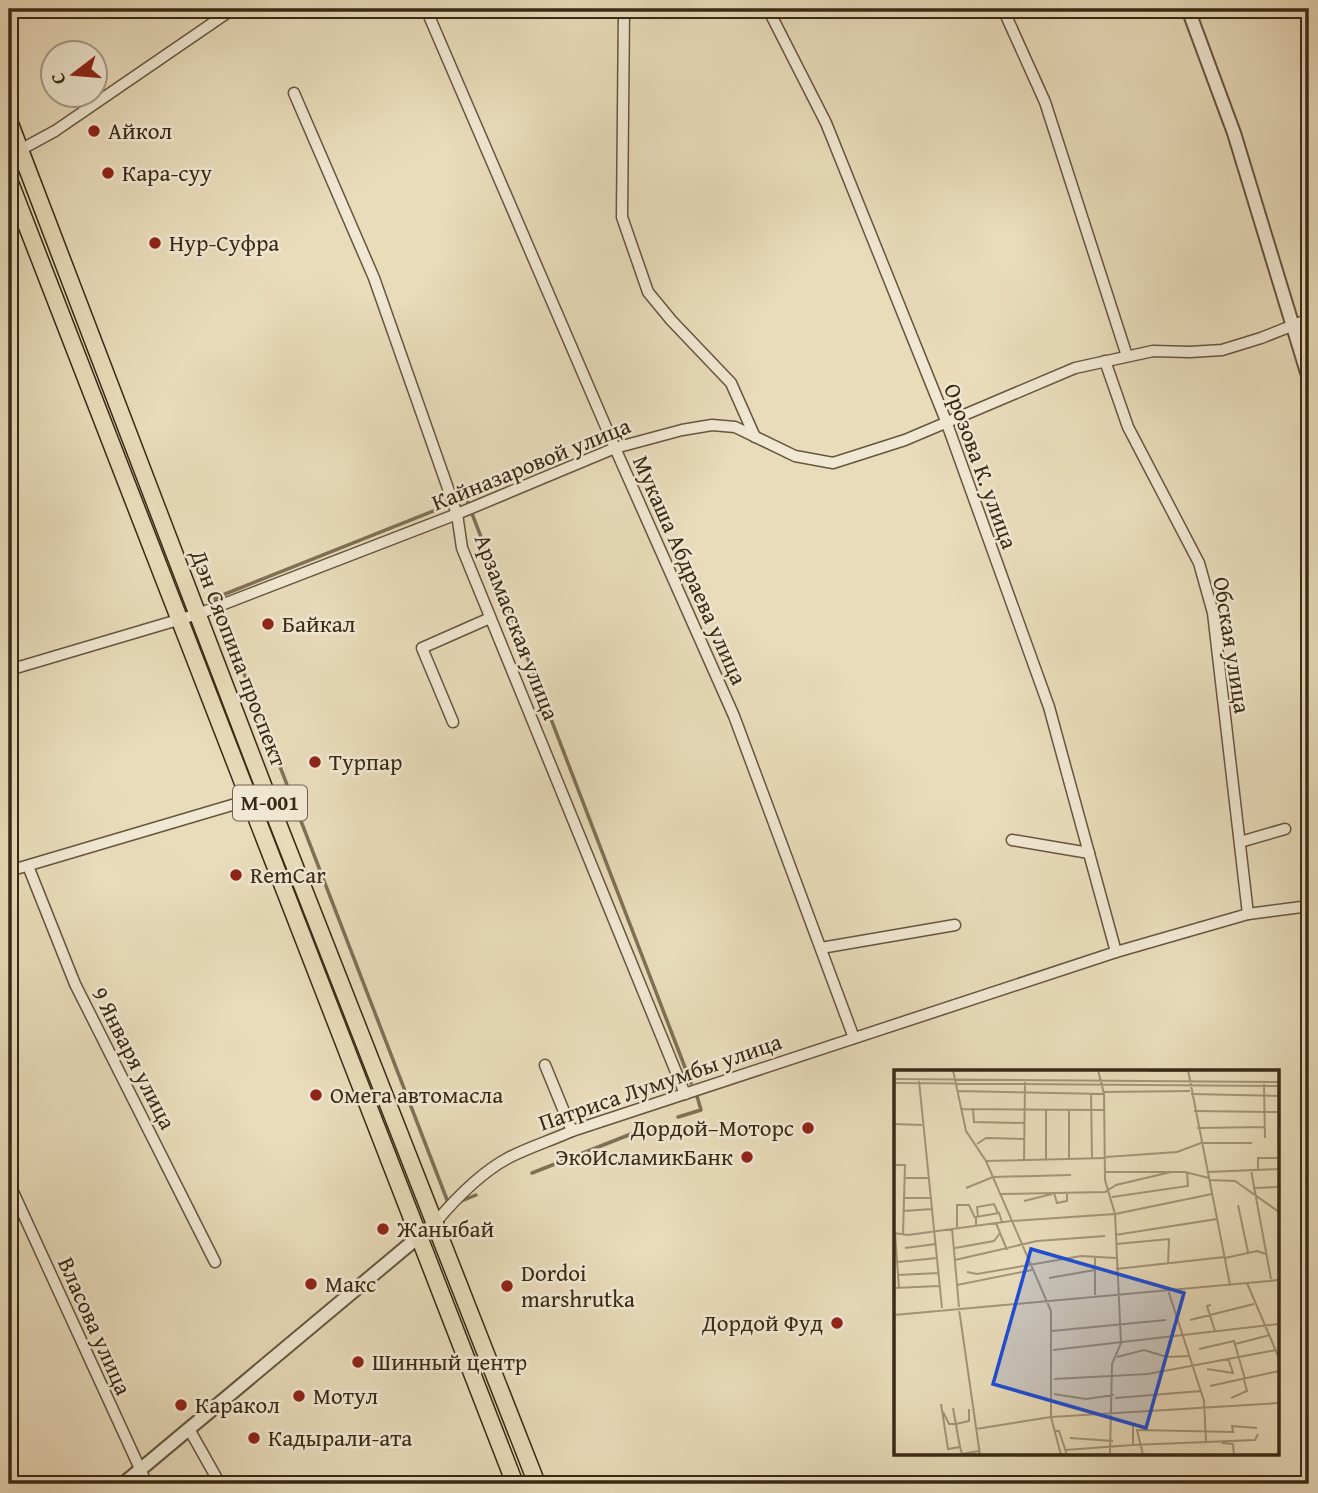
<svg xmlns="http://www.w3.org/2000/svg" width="1318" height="1493" font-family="'Gentium Book Plus',serif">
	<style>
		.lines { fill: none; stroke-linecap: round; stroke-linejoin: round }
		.stream { stroke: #7f7056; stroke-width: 3.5 }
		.minor-casing { stroke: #65563e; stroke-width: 13 }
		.tertiary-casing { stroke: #65563e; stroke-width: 16 }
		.primary-casing { stroke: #392914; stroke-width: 19 }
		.minor { stroke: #f1e8d3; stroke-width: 10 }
		.tertiary { stroke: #f1e8d3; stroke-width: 12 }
		.primary { stroke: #e9dcbb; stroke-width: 16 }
		.poi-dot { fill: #8f2418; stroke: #f1e8d3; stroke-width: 2.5 }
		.labels { text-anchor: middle; stroke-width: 5; stroke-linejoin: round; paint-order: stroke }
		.shield { fill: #f1e8d3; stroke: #70624d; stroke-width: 2 }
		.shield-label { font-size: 21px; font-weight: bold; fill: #392914 }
		.poi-label { font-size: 23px; fill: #392914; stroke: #f1e8d3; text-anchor: start }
		.street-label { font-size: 23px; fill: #392914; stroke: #f1e8d3 }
		.inset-road { fill: none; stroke: #a39478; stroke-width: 2 }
		.view { fill: #1d4ed8; fill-opacity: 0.15; stroke: #1d4ed8; stroke-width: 3.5 }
		.inset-edge { fill: none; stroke: #392914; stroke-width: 3.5 }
	</style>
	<rect width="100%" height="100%" fill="#e9dcbb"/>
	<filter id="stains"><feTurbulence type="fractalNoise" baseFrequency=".00286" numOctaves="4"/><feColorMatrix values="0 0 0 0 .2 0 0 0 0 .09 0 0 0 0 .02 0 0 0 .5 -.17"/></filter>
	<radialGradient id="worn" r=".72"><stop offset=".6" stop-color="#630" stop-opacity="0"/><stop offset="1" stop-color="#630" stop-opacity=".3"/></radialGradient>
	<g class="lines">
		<!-- stream -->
		<g class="stream">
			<path d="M678,1117L701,1110L697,1096"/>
			<path d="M532,1173L654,1125"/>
			<path d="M459,1202L476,1195"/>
			<path d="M449,1205L215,598L466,498L691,1083"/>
		</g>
		<defs>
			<g id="minor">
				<path d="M426,9L615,448L734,716L854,1038"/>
				<path d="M624,9L622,217L648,292L671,320L731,383L755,437"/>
				<path d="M768,9L826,123L946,421L1049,707L1116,952"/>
				<path d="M1003,9L1045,102L1127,356"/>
				<path d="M294,93L374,278L457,514L462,548L685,1094"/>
				<path d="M9,156L55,131L233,9"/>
				<path d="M1105,361L1128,427L1199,563L1213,613L1248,914"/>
				<path d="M9,670L198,614L457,514L615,448L682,430L712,425L735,427L795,456L833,463L905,440L1075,368L1153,351L1190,352L1222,350L1261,338L1309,319"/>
				<path d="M453,722L422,648L490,618"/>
				<path d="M1012,840L1089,853"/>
				<path d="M1240,842L1285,829"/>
				<path d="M28,866L75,984L215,1262"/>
				<path d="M9,871L249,800"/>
				<path d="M821,948L955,925"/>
				<path d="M545,1065L572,1131"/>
				<path d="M9,1183L147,1484"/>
				<path d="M435,1223C456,1198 481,1172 510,1157C530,1147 552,1140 572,1131L1116,952L1248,914L1309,906"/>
				<path d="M189,1429L220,1484"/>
			</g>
			<g id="tertiary">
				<path d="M1188,9L1234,133L1309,379"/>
				<path d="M123,1484L435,1223"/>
			</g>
			<g id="primary">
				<path d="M9,121L266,793L537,1484"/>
				<path d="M9,180L515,1484"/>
			</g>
		</defs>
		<!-- minor casing -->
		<use href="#minor" class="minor-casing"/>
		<!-- tertiary casing -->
		<use href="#tertiary" class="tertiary-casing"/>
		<!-- primary casing -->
		<use href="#primary" class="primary-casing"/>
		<!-- minor -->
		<use href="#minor" class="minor"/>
		<!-- tertiary -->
		<use href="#tertiary" class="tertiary"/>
		<!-- primary -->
		<use href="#primary" class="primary"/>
	</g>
	<!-- markers -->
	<g class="poi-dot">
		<circle cx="94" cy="131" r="7"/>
		<circle cx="108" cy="173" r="7"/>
		<circle cx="155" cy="243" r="7"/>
		<circle cx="268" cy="624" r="7"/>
		<circle cx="315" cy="762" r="7"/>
		<circle cx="236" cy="875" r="7"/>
		<circle cx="316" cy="1095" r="7"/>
		<circle cx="808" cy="1128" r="7"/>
		<circle cx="747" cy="1157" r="7"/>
		<circle cx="383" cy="1229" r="7"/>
		<circle cx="311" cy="1284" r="7"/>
		<circle cx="507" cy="1286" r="7"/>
		<circle cx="837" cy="1323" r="7"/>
		<circle cx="358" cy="1362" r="7"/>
		<circle cx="299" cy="1396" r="7"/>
		<circle cx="181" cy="1405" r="7"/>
		<circle cx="254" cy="1438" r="7"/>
	</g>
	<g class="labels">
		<!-- shield labels -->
		<rect class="shield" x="233" y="785.5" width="74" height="35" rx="5"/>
		<g class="shield-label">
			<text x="270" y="810">M-001</text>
		</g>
		<!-- poi labels -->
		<g class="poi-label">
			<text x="108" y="139">Айкол</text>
			<text x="122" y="181">Кара-суу</text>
			<text x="169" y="251">Нур-Суфра</text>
			<text x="282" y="632">Байкал</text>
			<text x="329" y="770">Турпар</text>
			<text x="250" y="883">RemCar</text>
			<text x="330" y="1103">Омега автомасла</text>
			<text x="794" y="1136" text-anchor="end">Дордой–Моторс</text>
			<text x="733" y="1165" text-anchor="end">ЭкоИсламикБанк</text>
			<text x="397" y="1237">Жаныбай</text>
			<text x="521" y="1281">Dordoi<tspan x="521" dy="26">marshrutka</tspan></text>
			<text x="325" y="1292">Макс</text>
			<text x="823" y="1331" text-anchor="end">Дордой Фуд</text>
			<text x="372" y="1370">Шинный центр</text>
			<text x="313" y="1404">Мотул</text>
			<text x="195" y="1413">Каракол</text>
			<text x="268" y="1446">Кадырали-ата</text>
		</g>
		<!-- street labels -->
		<g class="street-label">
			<text transform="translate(531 464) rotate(-22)" y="8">Кайназаровой улица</text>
			<text transform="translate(981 466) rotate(70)" y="8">Орозова К. улица</text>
			<text transform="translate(690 570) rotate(66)" y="8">Мукаша Абдраева улица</text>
			<text transform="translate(517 627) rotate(69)" y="8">Арзамасская улица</text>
			<text transform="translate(1232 645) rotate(81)" y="8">Обская улица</text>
			<text transform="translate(239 658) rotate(69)" y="8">Дэн Сяопина проспект</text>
			<text transform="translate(134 1058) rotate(63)" y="8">9 Января улица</text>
			<text transform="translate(660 1082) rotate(-19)" y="8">Патриса Лумумбы улица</text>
			<text transform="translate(95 1326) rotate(66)" y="8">Власова улица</text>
		</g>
	</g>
	<!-- overview -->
	<g transform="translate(894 1070)">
		<rect width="385" height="385" fill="#e9dcbb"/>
		<path class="inset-road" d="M59,0L72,61L92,91L157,241V347L167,385M204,0L210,24L211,110L221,144L227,273L218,294L216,385M294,0L336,215M253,1H294M0,9L385,12M25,11L48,238M0,13L385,16M370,14L371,68M64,21L210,24M210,22L296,21M197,23L198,88M297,24L385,26M79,38L80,52L130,53M67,39L211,40M152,39V89M300,41L385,42M0,54L28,55M303,58L371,57M83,74L92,68L130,69M212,87L283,82L307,73H358M175,89V39M92,91L212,88M130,91L131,12M0,95H11L9,164M364,99V88H385M357,100L377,209M211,102H291L315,108M314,102L385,99M11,108H34M316,110L341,111L385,142M72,118L99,107L177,105M359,118L385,117M160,123L163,133L173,131V123M106,124L211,122L222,115L277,102M218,127L294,116L293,102M10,128H36M130,131L158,124M344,135L354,182M9,141L38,139M84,147L83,137L100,134L104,143M102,153L113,180M82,155V147L105,143L108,152M63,157V135H75L81,148M58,158L65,237M0,163L14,165L117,151L221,144L318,124M1,163L5,218M221,165L323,149M222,174L275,169L274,195M11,178L42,174M61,178L100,171L106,163M201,187V225M331,188L363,181L372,184M61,190L143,171L211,166M3,192L43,188M222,199L331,187M73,202L83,204L187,186L222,188M4,205L44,203M155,208L201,200M353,213L385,288M63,215L138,200M0,218L45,216M274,220L310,331L312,371M317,235L313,236L321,261M65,239L86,385M0,245L385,210M296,250L360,234M158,261L272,250M341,274L376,265M305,279L340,271L351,309M159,280L385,254M223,287L250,280L273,287L295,286M313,299L339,303L334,288M160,309L254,304L382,280M316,316L385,301M160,324L192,329L220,325M221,328L307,321M337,328L353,321L350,310M47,334L54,379L66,377L68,384M59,338L66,377M49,342L55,354H62L75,351V339M82,359L157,347L385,333M161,361H165L173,385M176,368L219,371M328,373L339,374L340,385M239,375L361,370L364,364M171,380L239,375V353M62,385L85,381M249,385L243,360L339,362L338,356L363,358"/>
		<path class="view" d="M137,179L290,223L252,358L99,314Z"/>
		<rect width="385" height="385" class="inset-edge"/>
	</g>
	<!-- margin -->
	<rect width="1318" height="1493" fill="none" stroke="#e9dcbb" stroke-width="35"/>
	<rect x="10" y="10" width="1297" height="1472" fill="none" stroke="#392914" stroke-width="3.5"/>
	<rect x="18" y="18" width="1283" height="1458" fill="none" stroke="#392914" stroke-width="2"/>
	<!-- north arrow -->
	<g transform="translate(74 74) rotate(254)"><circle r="33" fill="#f1e8d3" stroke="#a79c87" stroke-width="2"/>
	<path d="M0-5L12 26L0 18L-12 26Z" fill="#8f2418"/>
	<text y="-10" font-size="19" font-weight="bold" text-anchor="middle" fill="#392914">С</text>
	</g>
	<rect width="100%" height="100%" filter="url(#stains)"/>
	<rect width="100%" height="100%" fill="url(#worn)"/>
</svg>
